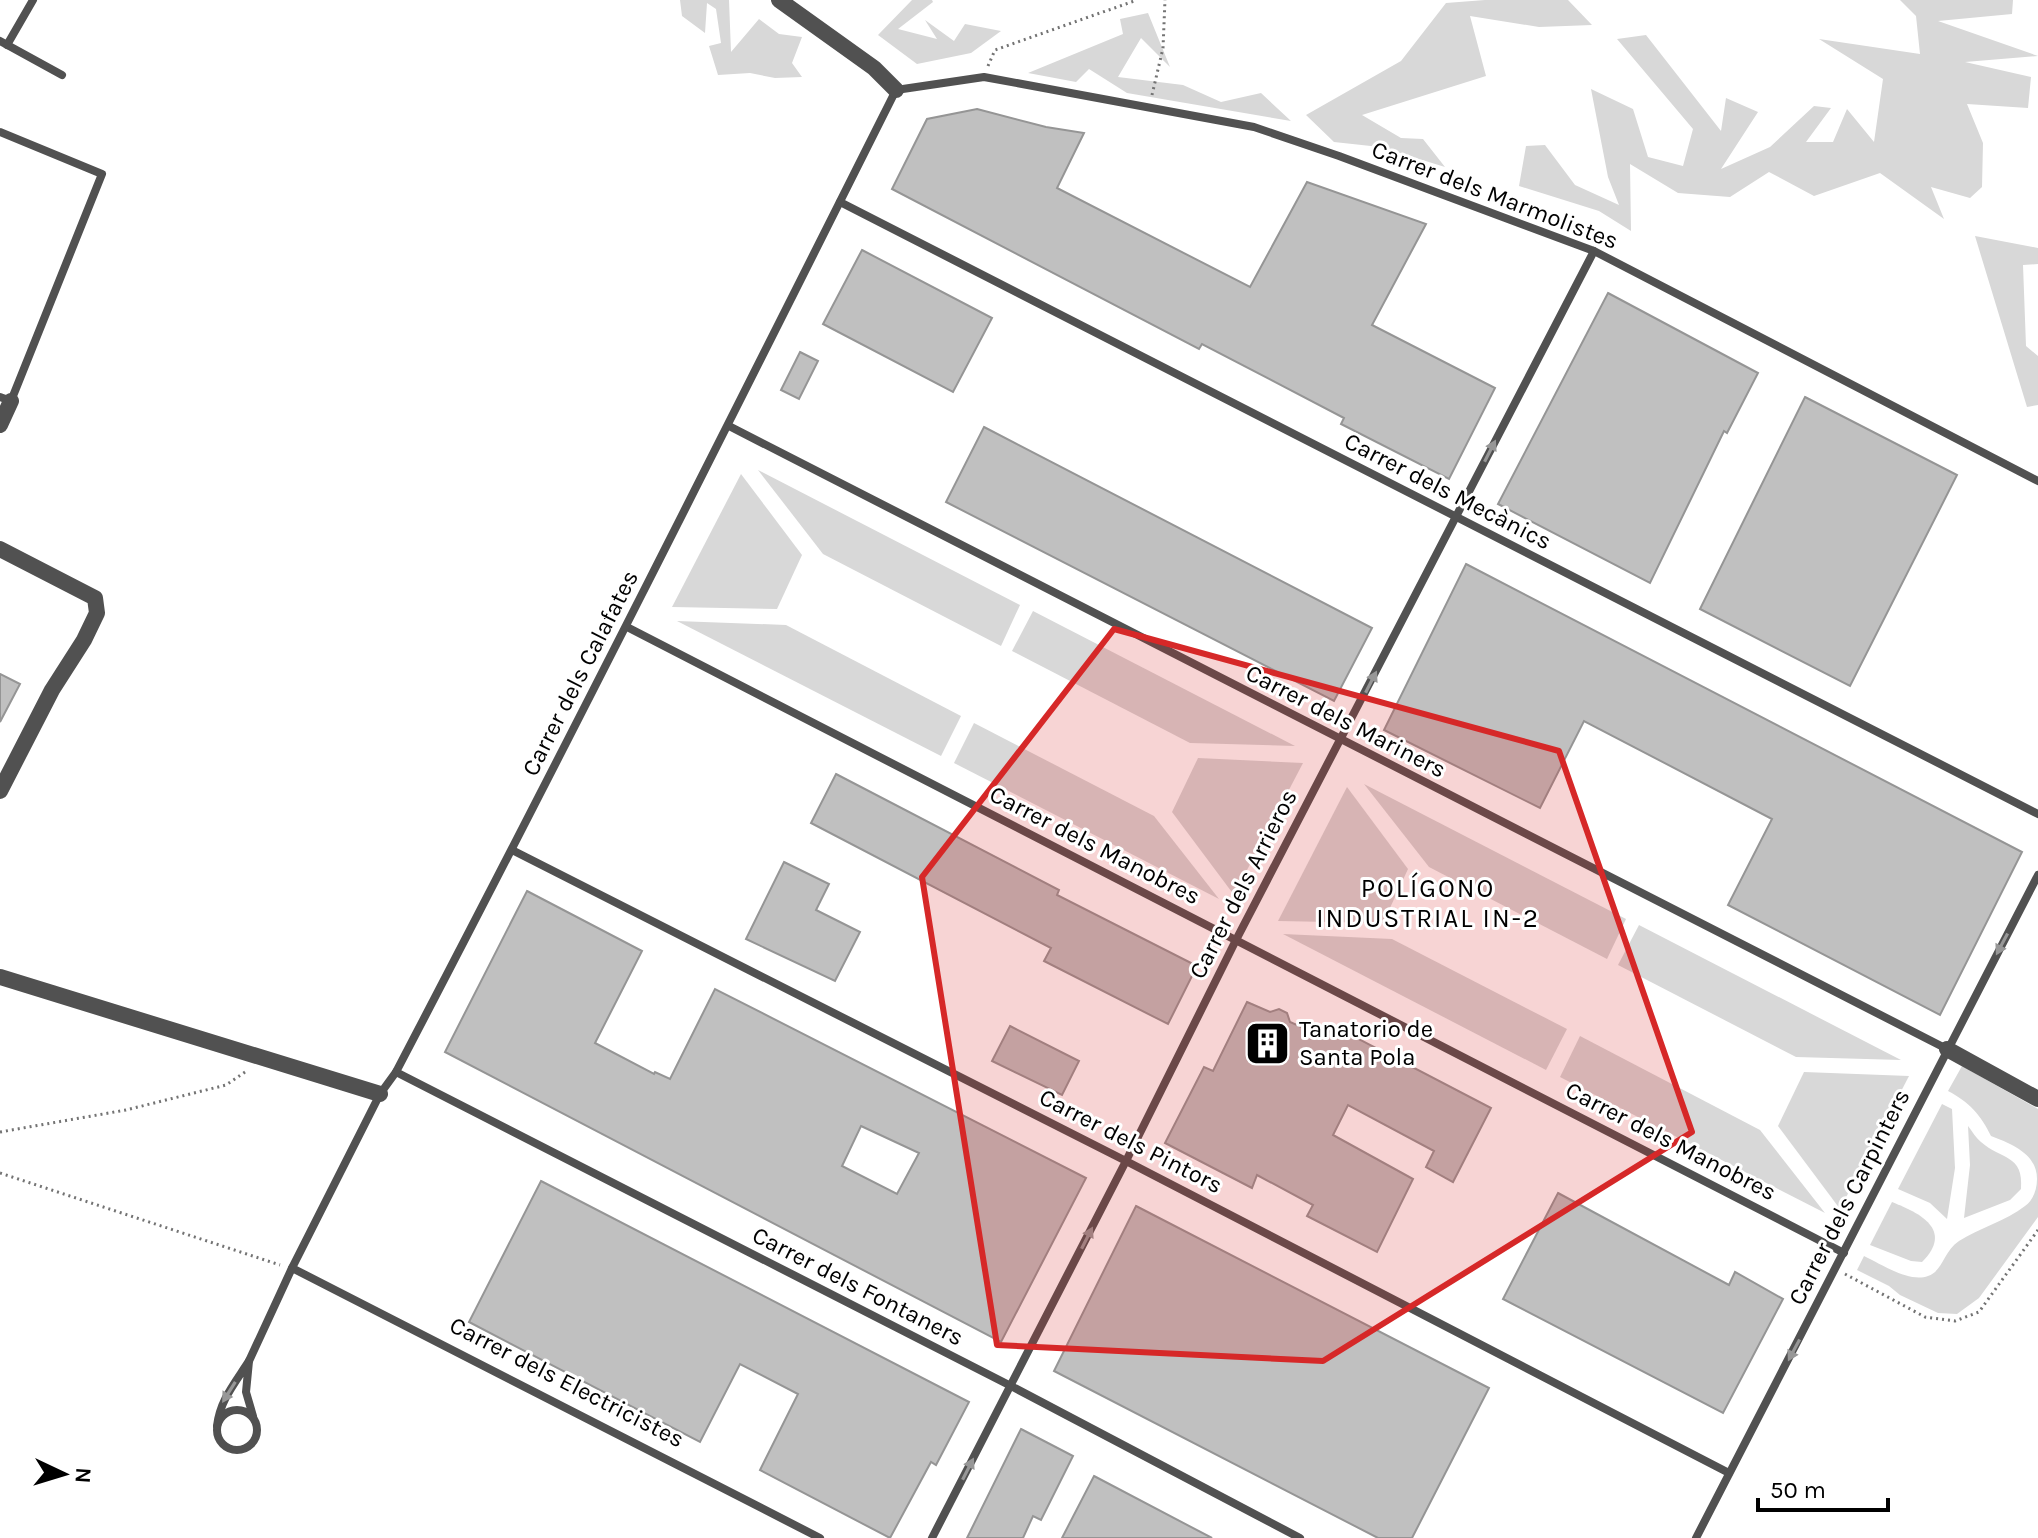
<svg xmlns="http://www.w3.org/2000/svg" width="2038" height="1538" font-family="Karla,sans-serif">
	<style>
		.green { fill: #d8d8d8 }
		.building { fill: #c0c0c0; stroke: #959595; stroke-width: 2; fill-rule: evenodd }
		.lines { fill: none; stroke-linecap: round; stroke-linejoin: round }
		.path { stroke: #737373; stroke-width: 3; stroke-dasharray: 2 4; stroke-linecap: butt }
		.lane { stroke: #515151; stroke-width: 8 }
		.street { stroke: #515151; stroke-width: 16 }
		.oneway { fill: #979797 }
		.marked { fill: #d62828; fill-opacity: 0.2; stroke: #d62828; stroke-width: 6; stroke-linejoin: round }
		.labels { text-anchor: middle; stroke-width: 6; stroke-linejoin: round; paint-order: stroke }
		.street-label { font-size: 24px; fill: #000; stroke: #fff }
		.poi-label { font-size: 24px; fill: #000; stroke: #fff; text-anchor: start }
		.neighbourhood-label { font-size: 26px; letter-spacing: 2px; fill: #000; stroke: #fff }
	</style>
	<rect width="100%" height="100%" fill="#fff"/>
	<!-- green -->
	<g class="green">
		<path d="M680,0H729L731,52L759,19L779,34L802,37L792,63L802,77L775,78L750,73L718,75L709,46L721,43L716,9L707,3L705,33L682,16Z"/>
		<path d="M912,0H932L933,2L898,29L937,39L925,20L954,41L965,24L1001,31L971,53L917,64L878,35Z"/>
		<path d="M1485,0H1568L1592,25L1539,27L1470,16L1486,76L1362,115L1401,138L1423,139L1445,167L1380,147L1334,142L1306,115L1401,61L1446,3Z"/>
		<path d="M1900,0H2013L2012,14L1938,21L2038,56L1965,62L2031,77L2028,108L1967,104L1983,143L1982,187L1970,198L1931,187L1944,219L1880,173L1814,196L1769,172L1730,197L1678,193L1630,164L1631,231L1599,211L1519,186L1526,146L1545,145L1575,185L1619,205L1608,177L1591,89L1633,109L1648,157L1683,166L1693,129L1617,39L1646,35L1721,131L1726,98L1758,112L1721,169L1770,147L1814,106L1831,108L1806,142H1833L1847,109L1874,142L1883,79L1819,39L1920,54L1916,16Z"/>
		<path d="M1148,13L1170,67L1141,38L1118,77L1183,85L1221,102L1261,93L1291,121L1127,93L1089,69L1076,82L1028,73L1123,34L1120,19Z"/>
		<path d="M1975,236L2038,248V264L2023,265L2026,346L2038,356V405L2027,407Z"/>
		<path d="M758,470L1020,605L1001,646L823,554Z"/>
		<path d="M741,474L802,555L777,609L672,607Z"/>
		<path d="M1033,611L1295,746L1190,743L1012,651Z"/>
		<path d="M677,621L786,625L961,716L941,756Z"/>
		<path d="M974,723L1154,816L1219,899L954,763Z"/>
		<path d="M1198,758L1303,763L1234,895L1172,812Z"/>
		<path d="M1364,784L1626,919L1607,959L1429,867Z"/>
		<path d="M1347,787L1408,869L1383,923L1278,921Z"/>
		<path d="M1639,925L1901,1060L1796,1057L1618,965Z"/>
		<path d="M1283,934L1392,939L1567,1029L1546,1070Z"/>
		<path d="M1580,1036L1760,1130L1825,1213L1560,1077Z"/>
		<path d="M1962,1066L2038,1109V1217L1979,1298L1957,1314L1938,1313L1900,1295L1889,1286L1857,1270L1864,1256C1881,1264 1909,1283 1928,1276C1943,1271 1943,1252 1959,1241C1979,1228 2006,1221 2025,1206C2033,1200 2037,1190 2037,1179C2037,1154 2012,1144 1991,1136C1981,1115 1969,1102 1948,1091Z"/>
		<path d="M1804,1072L1909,1076L1840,1209L1778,1126Z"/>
		<path d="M1942,1104L1952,1109L1955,1168L1947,1219L1930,1203L1898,1189Z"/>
		<path d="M1968,1126C1972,1131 1976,1138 1981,1142C2001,1160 2024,1154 2021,1189L2010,1200L1964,1218L1970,1165Z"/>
		<path d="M1892,1202C1920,1213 1954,1230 1922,1262L1911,1261L1870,1245Z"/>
	</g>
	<!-- building -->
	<g class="building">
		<path d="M977,109L1046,127L1084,133L1057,188L1250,287L1307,182L1426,224L1372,325L1495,388L1449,479L1341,424L1344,418L1202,344L1199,349L892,189L927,119Z"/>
		<path d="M862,250L992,318L953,392L823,324Z"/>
		<path d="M1608,293L1758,373L1727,433L1724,431L1650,583L1498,504Z"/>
		<path d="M800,352L818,361L799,399L781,390Z"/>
		<path d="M1805,397L1957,475L1850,686L1700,609Z"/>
		<path d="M984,427L1372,628L1334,701L946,502Z"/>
		<path d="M1466,564L2022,852L1940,1015L1728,905L1772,819L1584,721L1540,808L1384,730Z"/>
		<path d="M0,674L20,684L0,722Z"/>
		<path d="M836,774L1059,890L1057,895L1197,966L1168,1024L1044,961L1051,948L811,823Z"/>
		<path d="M784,862L829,884L816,910L860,932L835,981L746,939Z"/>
		<path d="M527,891L642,951L595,1043L654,1074L655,1072L670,1079L715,989L1086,1178L1001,1342L445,1052ZM861,1126L919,1153L897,1194L842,1166Z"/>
		<path d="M1247,1002L1270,1012L1279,1009L1287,1013L1290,1022L1326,1038L1332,1025L1491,1108L1453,1182L1426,1167L1434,1151L1348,1105L1333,1135L1413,1179L1377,1252L1307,1216L1313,1205L1257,1175L1252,1188L1165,1143L1204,1067L1213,1071Z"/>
		<path d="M1010,1026L1079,1061L1062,1095L992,1061Z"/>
		<path d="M541,1181L969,1402L936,1465L931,1462L890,1538L760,1470L798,1394L740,1364L700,1442L469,1322Z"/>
		<path d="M1558,1193L1729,1285L1735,1272L1783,1299L1723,1413L1503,1299Z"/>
		<path d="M1136,1206L1489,1388L1412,1538H1378L1054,1371Z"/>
		<path d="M1021,1429L1073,1456L1041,1520L1033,1516L1023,1538H967Z"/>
		<path d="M1094,1476L1212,1538H1062Z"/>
	</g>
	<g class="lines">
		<!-- path -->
		<g class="path">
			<path d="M988,66L995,50L1137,0"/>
			<path d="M1152,95L1163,48L1165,0"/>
			<path d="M0,1132L126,1110L226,1085L248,1070"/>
			<path d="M0,1173L280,1265"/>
			<path d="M1845,1274L1925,1317L1955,1321L1979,1312L2038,1230"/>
		</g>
		<!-- lane -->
		<g class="lane">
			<path d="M0,41L62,75"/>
			<path d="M7,45L33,0"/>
			<path d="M0,132L102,174L11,401L0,397"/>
			<path d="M840,202L2038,814"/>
			<path d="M729,426L1947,1049"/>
			<path d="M627,627L1844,1253"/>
			<path d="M512,850L1126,1161L1729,1473"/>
			<path d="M396,1072L1011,1386L1300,1538"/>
			<path d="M292,1268L820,1538"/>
			<path d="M249,1361L292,1268L380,1094L396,1072C566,747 731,419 896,90L984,77L1254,127L1339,156L1594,251L2038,481"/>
			<circle cx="237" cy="1430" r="20"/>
			<path d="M217,1426C220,1400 235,1383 249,1361L246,1392L253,1416"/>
			<path d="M932,1538L1126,1161L1236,940L1594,251"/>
			<path d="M1696,1538L2038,875"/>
		</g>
		<!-- street -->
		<g class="street">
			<path d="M779,0L874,68L896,90"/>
			<path d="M0,425L11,401"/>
			<path d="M0,549L95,598L97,613L84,640L52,690L0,791"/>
			<path d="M0,977L380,1094"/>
			<path d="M1947,1049L2038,1099"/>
		</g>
	</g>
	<!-- one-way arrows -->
	<defs><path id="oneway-solid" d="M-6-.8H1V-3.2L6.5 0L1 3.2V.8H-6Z" transform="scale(2)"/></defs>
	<g class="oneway">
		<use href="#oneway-solid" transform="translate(1490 451) rotate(-63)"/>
		<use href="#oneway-solid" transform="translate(1371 682) rotate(-63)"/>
		<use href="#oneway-solid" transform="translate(2002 944) rotate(118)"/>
		<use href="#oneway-solid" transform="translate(1087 1238) rotate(-63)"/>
		<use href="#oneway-solid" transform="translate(1794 1350) rotate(118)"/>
		<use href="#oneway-solid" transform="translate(229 1392) rotate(122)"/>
		<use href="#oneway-solid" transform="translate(968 1469) rotate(-63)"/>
	</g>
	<!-- marked area -->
	<path class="marked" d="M1114,629L1559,751L1692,1132L1323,1361L997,1345L922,877Z"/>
	<!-- icons -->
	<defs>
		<symbol id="building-square" viewBox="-11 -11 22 22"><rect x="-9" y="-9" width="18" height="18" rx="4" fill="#000" stroke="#fff"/><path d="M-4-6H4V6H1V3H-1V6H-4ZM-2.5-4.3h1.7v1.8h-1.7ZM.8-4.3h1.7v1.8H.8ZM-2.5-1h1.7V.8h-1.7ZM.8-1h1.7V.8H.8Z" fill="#fff"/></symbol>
	</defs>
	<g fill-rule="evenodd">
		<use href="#building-square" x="1242" y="1018" width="51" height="51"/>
	</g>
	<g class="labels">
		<!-- street labels -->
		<g class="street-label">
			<text transform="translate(1495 195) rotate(21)" y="8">Carrer dels Marmolistes</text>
			<text transform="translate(1448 491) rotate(27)" y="8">Carrer dels Mecànics</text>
			<text transform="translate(580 673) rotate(-63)" y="8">Carrer dels Calafates</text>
			<text transform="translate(1346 721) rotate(27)" y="8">Carrer dels Mariners</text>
			<text transform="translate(1095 845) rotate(27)" y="8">Carrer dels Manobres</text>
			<text transform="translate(1243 884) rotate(-63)" y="8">Carrer dels Arrieros</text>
			<text transform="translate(1131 1141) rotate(27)" y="8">Carrer dels Pintors</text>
			<text transform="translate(1671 1141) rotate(27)" y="8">Carrer dels Manobres</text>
			<text transform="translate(1849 1197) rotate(-63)" y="8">Carrer dels Carpinters</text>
			<text transform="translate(858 1286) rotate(27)" y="8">Carrer dels Fontaners</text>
			<text transform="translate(567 1382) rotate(27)" y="8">Carrer dels Electricistes</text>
		</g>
		<!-- poi labels -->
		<g class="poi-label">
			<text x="1299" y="1037">Tanatorio de<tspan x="1299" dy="28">Santa Pola</tspan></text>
		</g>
		<!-- neighbourhood labels -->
		<g class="neighbourhood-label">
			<text x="1428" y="897">POLÍGONO<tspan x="1428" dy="30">INDUSTRIAL IN-2</tspan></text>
		</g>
	</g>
	<!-- north arrow -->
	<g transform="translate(64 1474) rotate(94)" stroke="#ffffff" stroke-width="6" paint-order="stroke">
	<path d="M0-6L14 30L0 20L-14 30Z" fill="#000000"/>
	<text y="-12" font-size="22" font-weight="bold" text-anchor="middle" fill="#000000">N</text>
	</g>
	<!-- scale -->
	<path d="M1758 1498v12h130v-12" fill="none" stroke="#000000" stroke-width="4"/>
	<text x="1770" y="1498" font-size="24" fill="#000000" stroke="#ffffff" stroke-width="6" paint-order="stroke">50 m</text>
</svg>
